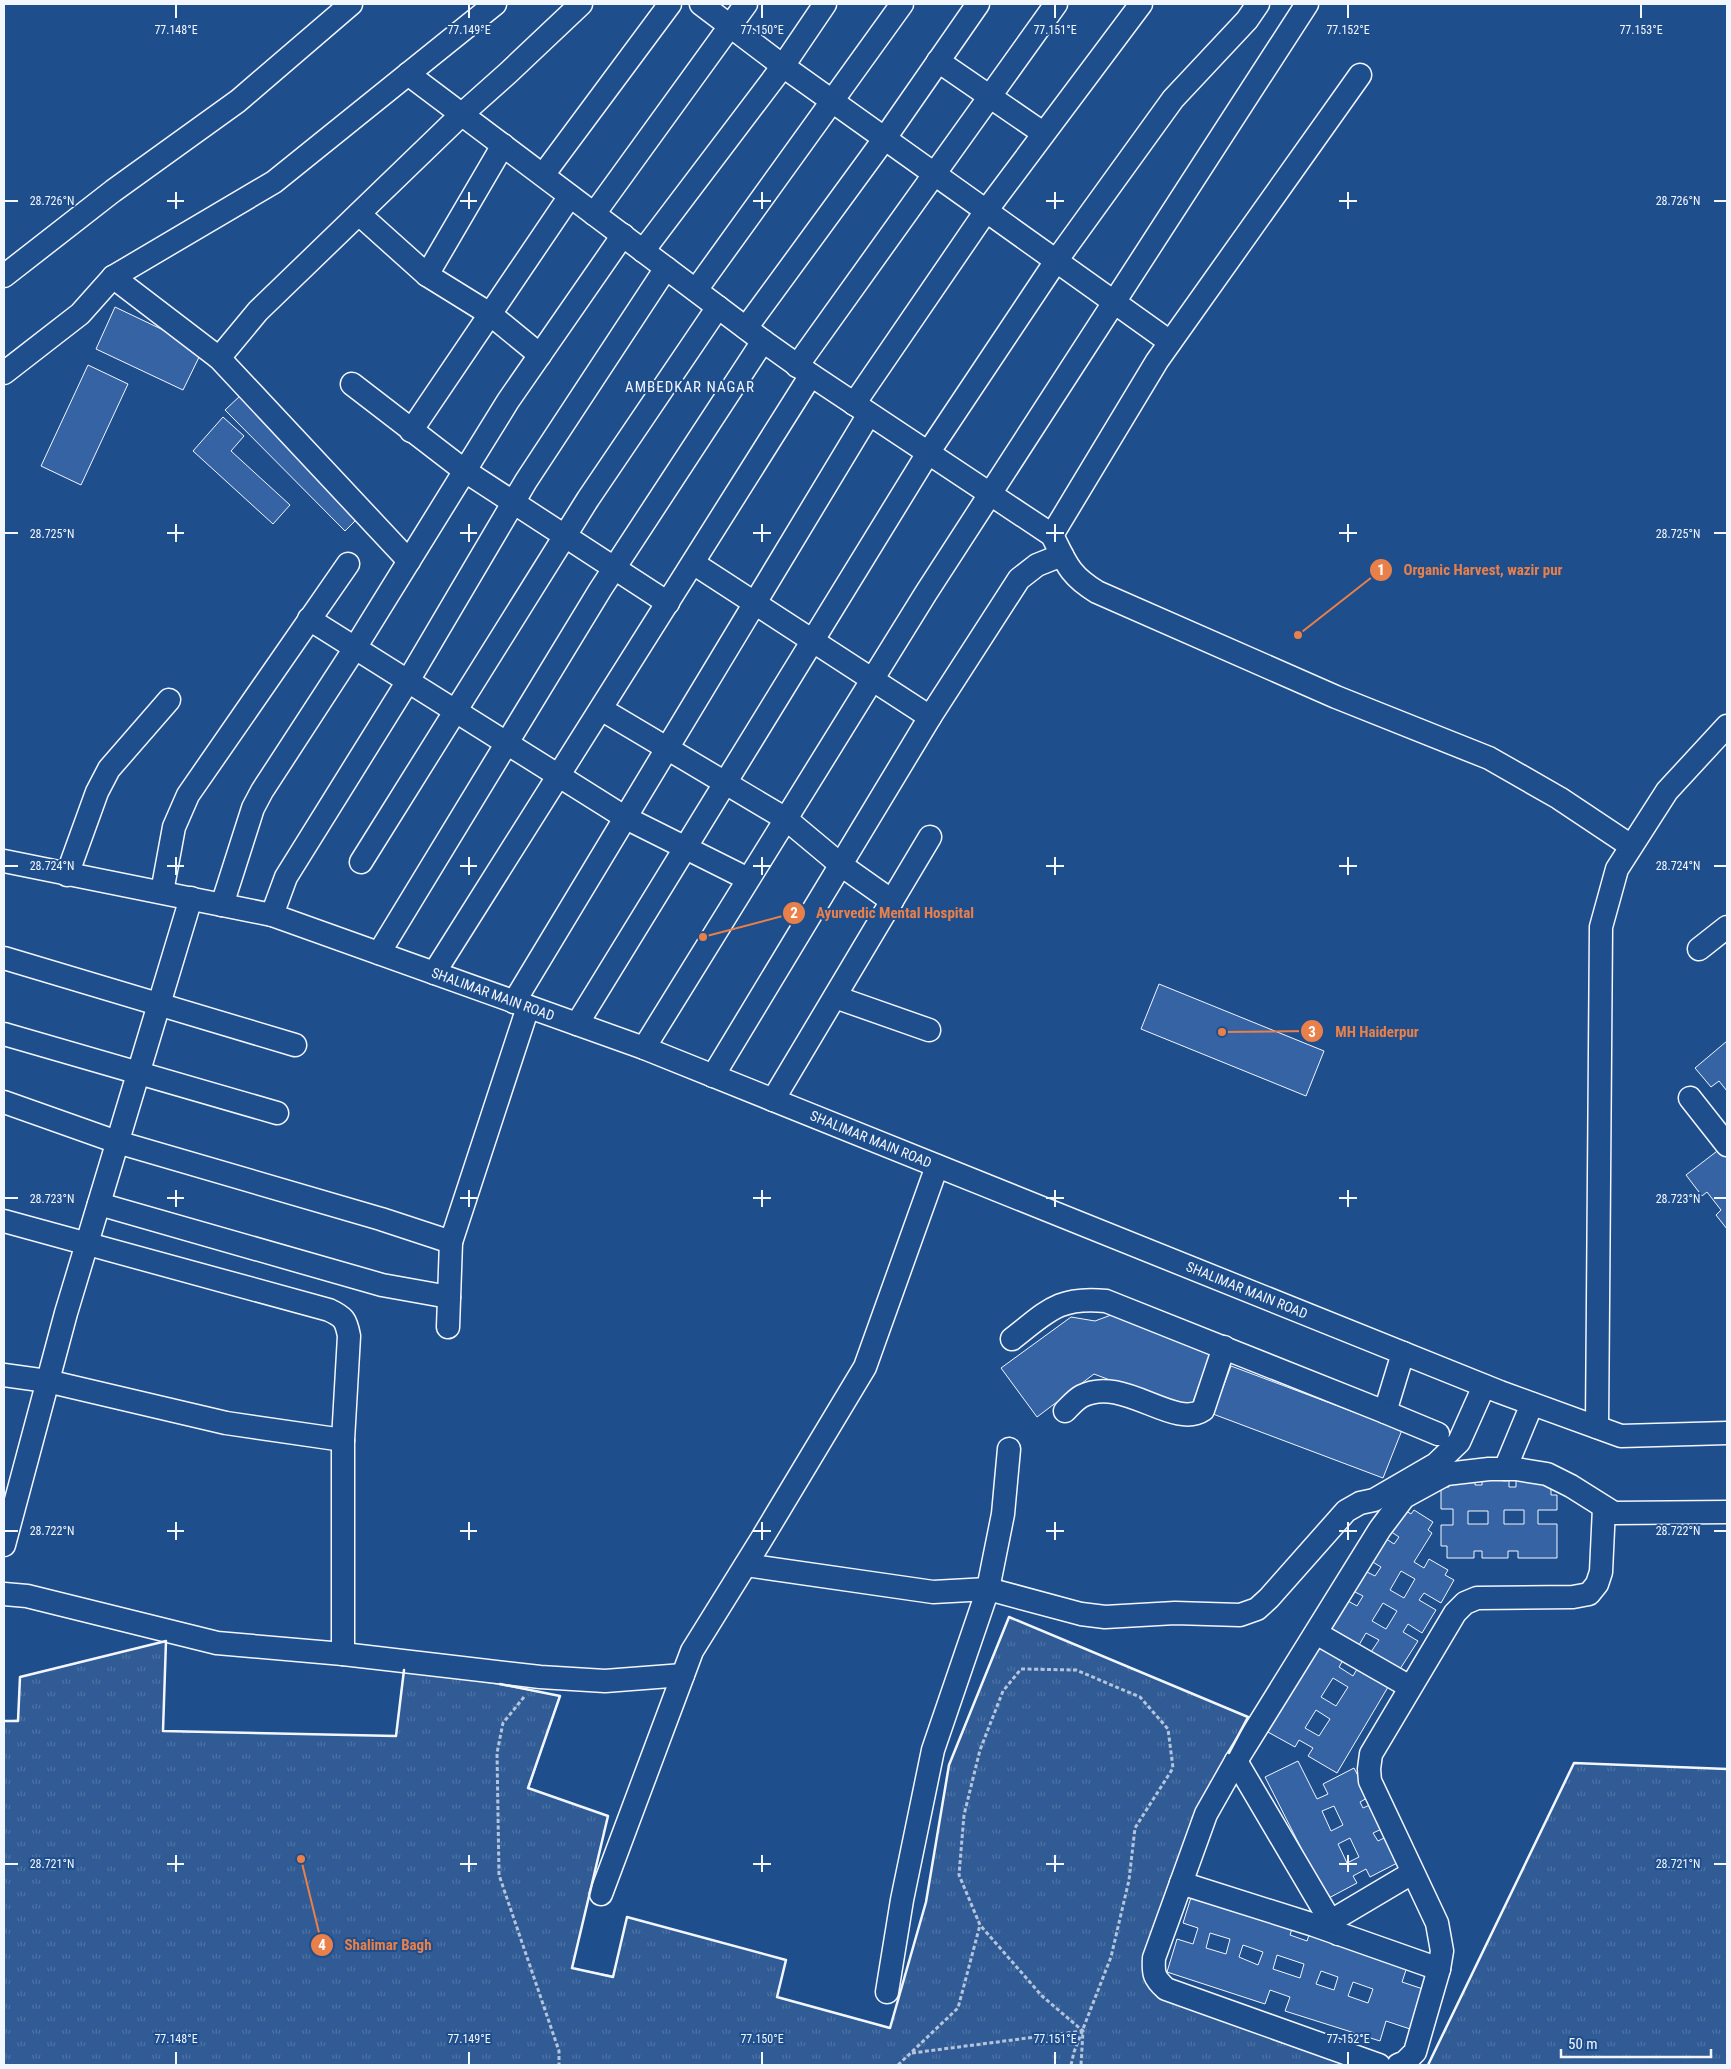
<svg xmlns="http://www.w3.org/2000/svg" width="1731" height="2069" font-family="'Roboto Condensed',sans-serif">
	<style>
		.park { fill: url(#park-tufts); stroke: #a8bbd7 }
		.building { fill: #3563a3; stroke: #f2f6ff; fill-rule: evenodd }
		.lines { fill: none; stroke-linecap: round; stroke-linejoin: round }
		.minor-casing { stroke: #f2f6ff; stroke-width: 25 }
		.path { stroke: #b3c4dc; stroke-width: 3; stroke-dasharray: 4 2.5; stroke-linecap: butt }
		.minor { stroke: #1f4e8c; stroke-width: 22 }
		.wall { stroke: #f2f6ff; stroke-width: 2.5 }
		.ticks { fill: none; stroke: #f2f6ff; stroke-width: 2 }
		.labels { text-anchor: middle; stroke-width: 4; stroke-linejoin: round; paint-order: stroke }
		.street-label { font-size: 14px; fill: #f2f6ff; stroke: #1f4e8c }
		.neighbourhood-label { font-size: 15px; letter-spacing: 1px; fill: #f2f6ff; stroke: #1f4e8c }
		.ticks-label { font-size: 12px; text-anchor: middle; fill: #f2f6ff; stroke: #1f4e8c; stroke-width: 4; stroke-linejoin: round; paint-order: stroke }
		.leader { fill: none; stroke: #ea8049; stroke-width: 2 }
		.callout-dot { fill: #ea8049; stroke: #1f4e8c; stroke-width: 2 }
		.mark-label { font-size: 15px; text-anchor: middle; font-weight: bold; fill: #fff }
		.callout-label { font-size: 15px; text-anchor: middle; font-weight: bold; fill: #ea8049; stroke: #1f4e8c; stroke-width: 4; stroke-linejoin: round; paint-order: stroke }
	</style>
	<defs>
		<pattern id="park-tufts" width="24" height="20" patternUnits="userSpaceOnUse" patternTransform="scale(1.25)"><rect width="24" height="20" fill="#305b95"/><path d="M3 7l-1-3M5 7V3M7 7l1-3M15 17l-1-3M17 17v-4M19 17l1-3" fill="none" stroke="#4e73a5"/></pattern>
	</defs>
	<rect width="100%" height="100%" fill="#1f4e8c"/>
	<!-- park -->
	<g class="park">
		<path d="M1009,1617L1248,1717L1201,1805L1143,1971L1353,2065H4V1721L18,1720L20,1677L166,1641L163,1731L396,1736L404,1667L560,1696L529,1788L608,1816L572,1968L613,1976L627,1917L786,1960L777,1997L890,2028L926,1902L949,1765Z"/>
		<path d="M1574,1763L1727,1769V2065H1428Z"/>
	</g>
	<!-- building -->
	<g class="building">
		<path d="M115,307L203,349L183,390L96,349Z"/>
		<path d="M88,365L128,384L81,485L41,466Z"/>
		<path d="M241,395L360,516L345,531L225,410Z"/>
		<path d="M223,417L244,436L231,451L290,505L273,524L193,451Z"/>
		<path d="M1159,984L1324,1051L1306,1096L1141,1029Z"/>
		<path d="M1727,1041V1091L1719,1081L1711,1087L1695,1068Z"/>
		<path d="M1725,1145L1727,1149V1229L1716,1215L1721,1210L1707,1192L1702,1196L1686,1175Z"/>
		<path d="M1111,1315L1211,1353L1190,1410L1094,1374L1037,1417L1001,1368L1071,1317L1095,1321Z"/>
		<path d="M1231,1366L1402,1430L1383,1478L1213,1414Z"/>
		<path d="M1449,1477H1475V1485H1482V1477H1509V1487H1516V1477L1551,1486V1495H1557V1510H1538V1524H1557V1558H1518V1551H1508V1558H1482V1551H1474V1558H1447V1546H1441V1525H1453V1509H1441V1487H1449ZM1504,1510H1524V1524H1504ZM1468,1511H1488V1524H1468Z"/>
		<path d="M1403,1509L1411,1514L1414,1510L1433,1522L1428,1530L1432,1533L1414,1562L1424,1568L1429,1559L1448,1570L1445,1575L1454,1580L1441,1603L1424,1593L1419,1600L1436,1610L1422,1633L1408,1624L1403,1632L1418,1641L1400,1669L1371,1652L1379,1640L1366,1633L1359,1645L1331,1628L1348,1601L1357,1606L1363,1596L1353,1591L1365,1571L1375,1576L1381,1567L1371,1561L1385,1538L1394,1544L1399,1537L1390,1531ZM1401,1571L1415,1579L1404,1598L1390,1590ZM1383,1603L1397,1611L1386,1629L1372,1621Z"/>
		<path d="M1320,1640L1346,1655L1339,1667L1353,1676L1360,1664L1391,1682L1337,1773L1308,1756L1313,1748L1299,1740L1295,1747L1266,1731ZM1333,1678L1348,1687L1336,1706L1321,1697ZM1316,1710L1330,1719L1319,1736L1305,1728Z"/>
		<path d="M1298,1761L1317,1799L1328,1794L1323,1784L1354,1768L1369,1797L1360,1802L1363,1808L1372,1804L1384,1828L1373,1833L1378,1841L1388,1836L1401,1861L1370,1877L1366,1869L1353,1876L1357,1883L1327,1899L1265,1777ZM1334,1806L1343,1825L1331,1831L1322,1811ZM1350,1838L1359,1857L1347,1863L1338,1844Z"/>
		<path d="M1193,1891L1294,1923L1290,1935L1307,1941L1311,1929L1409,1961L1402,1982L1429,1991L1416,2031L1386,2021L1380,2041L1285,2011L1290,1997L1270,1990L1265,2004L1167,1972L1177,1939L1193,1944L1198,1928L1183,1923ZM1210,1933L1230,1939L1226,1954L1206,1948ZM1243,1945L1263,1952L1258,1965L1239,1957ZM1277,1955L1304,1964L1300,1978L1273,1969ZM1321,1971L1338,1977L1334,1990L1316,1984ZM1353,1982L1373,1989L1368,2003L1348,1996Z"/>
	</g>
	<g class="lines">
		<defs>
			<g id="minor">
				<path d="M701,4L783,66L1170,342"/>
				<path d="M938,61L1043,133"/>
				<path d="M408,74L763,341L811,375L1052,535C1066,563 1069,575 1097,592L1336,697L1489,758L1559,798L1631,846"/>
				<path d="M543,175L670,4"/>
				<path d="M359,214L427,275L490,314L540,355"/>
				<path d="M594,214L746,4"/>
				<path d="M643,251L783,66L825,4"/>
				<path d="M427,275L503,145"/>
				<path d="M4,276L113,191L238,101L351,4"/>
				<path d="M113,277L219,358L409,561"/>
				<path d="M696,290L902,4"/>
				<path d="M746,328L885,138L978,4"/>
				<path d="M219,358L258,311L462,114L508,73L581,4"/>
				<path d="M797,366L1056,4"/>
				<path d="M4,373L80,314L113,277L274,182L495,4"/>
				<path d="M352,384L465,471L668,603"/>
				<path d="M854,404L986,211L1141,4"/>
				<path d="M411,431L570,196"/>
				<path d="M1052,535L1157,361L1360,75"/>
				<path d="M693,563L930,717"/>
				<path d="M309,619L626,818L748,879"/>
				<path d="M601,709L786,819L841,865L892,901"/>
				<path d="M4,861L272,915L644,1048L1500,1392L1621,1436L1727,1433"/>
				<path d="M361,862L588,499L718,307"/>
				<path d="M67,875L97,792L109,769L169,700"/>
				<path d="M162,892L174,827L188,795L348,564"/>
				<path d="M222,905L253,808L262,791L355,648L508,401L623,235"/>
				<path d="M272,915L286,877L408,681L526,481L666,268"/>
				<path d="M1699,949L1727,927"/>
				<path d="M379,953L600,590L763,341"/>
				<path d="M4,958L295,1045"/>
				<path d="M434,973L811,375"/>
				<path d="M835,997L929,1030"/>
				<path d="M514,1002L869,414"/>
				<path d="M577,1024L928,453L1056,261L1173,99L1247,20L1258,4"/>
				<path d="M4,1034L277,1113"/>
				<path d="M644,1048L926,593L1307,4"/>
				<path d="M713,1076L930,717L1019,579L1037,565L1062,555"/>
				<path d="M1690,1098L1727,1145"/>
				<path d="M773,1100L930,837"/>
				<path d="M4,1102L117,1142L381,1219L451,1242"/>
				<path d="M99,1204L382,1285L449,1297"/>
				<path d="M4,1221L329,1310C344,1317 346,1320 349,1336L343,1440V1654"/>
				<path d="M448,1327L451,1242L528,1007"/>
				<path d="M1012,1339C1047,1312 1058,1296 1106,1301L1385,1412L1403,1353"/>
				<path d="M4,1375L47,1381L226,1423L343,1440"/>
				<path d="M1065,1411C1070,1406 1076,1399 1082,1396C1123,1375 1174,1430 1203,1410L1224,1347"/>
				<path d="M1385,1412L1438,1434"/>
				<path d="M1597,1427L1601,927L1617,869L1667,791L1727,726"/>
				<path d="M1505,1469L1532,1404"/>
				<path d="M4,1545L66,1313L191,898"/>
				<path d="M746,1565L933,1592L988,1589L1081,1614L1105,1617L1175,1613L1240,1615L1257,1609L1269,1598L1346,1511L1360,1503L1374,1500L1436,1464L1459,1442L1484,1386"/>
				<path d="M4,1594L27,1596L217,1643L343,1654L540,1677L605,1681L683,1675"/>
				<path d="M1316,1633L1410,1687"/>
				<path d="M1236,1761L1338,1934"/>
				<path d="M1181,1883L1314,1925L1439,1969"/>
				<path d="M601,1894L692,1651L761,1540L865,1367L937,1166"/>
				<path d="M1331,1921L1412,1873"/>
				<path d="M887,1992L902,1900L933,1750L988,1589L1003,1514L1009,1449"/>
				<path d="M1379,2065L1166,1989C1154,1978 1153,1974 1154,1958L1206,1814L1236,1761L1380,1529L1404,1497L1446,1474L1489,1469H1516L1547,1474L1571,1486L1614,1513L1727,1512"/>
				<path d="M1398,2065L1405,2062L1415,2052L1439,1969L1442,1951L1437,1923L1370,1781L1369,1769L1371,1754L1455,1613L1465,1603L1477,1598L1573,1597L1589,1594L1597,1584L1601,1572L1604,1508"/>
			</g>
		</defs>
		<!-- minor casing -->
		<use href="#minor" class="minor-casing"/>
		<!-- path -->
		<g class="path">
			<path d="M524,1697L503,1723L497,1753L499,1875L559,2051V2065"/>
			<path d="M912,2053L1082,2031"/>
			<path d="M898,2065L958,2008L980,1925"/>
			<path d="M1071,2065L1074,2052L1111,1957L1129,1880L1135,1828L1173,1768L1168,1729L1140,1697L1076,1670L1021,1669L1003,1691L980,1750L964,1815L959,1875L980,1925L1042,1996L1083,2031L1081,2065"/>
		</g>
		<!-- minor -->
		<use href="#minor" class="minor"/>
		<!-- wall -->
		<g class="wall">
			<path d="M500,1684L560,1696L528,1788L608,1816L572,1968L613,1977L627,1917L786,1960L777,1997L890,2028L926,1902L949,1765L1009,1617L1248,1717L1229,1753"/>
			<path d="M4,1721H18L20,1677L166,1641L163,1731L396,1736L404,1670"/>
			<path d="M1428,2065L1574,1763L1727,1769"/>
		</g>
	</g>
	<!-- ticks -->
	<path class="ticks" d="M176,5V18M469,5V18M762,5V18M1055,5V18M1348,5V18M1641,5V18M176,192V209M469,192V209M762,192V209M1055,192V209M1348,192V209M5,201H18M167,201H184M460,201H477M753,201H771M1046,201H1064M1339,201H1357M1714,201H1726M176,524V542M469,524V542M762,524V542M1055,524V542M1348,524V542M5,533H18M167,533H184M460,533H477M753,533H771M1046,533H1064M1339,533H1357M1714,533H1726M176,857V875M469,857V875M762,857V875M1055,857V875M1348,857V875M5,866H18M167,866H184M460,866H477M753,866H771M1046,866H1064M1339,866H1357M1714,866H1726M176,1190V1207M469,1190V1207M762,1190V1207M1055,1190V1207M1348,1190V1207M5,1198H18M167,1198H184M460,1198H477M753,1198H771M1046,1198H1064M1339,1198H1357M1714,1198H1726M176,1522V1540M469,1522V1540M762,1522V1540M1055,1522V1540M1348,1522V1540M5,1531H18M167,1531H184M460,1531H477M753,1531H771M1046,1531H1064M1339,1531H1357M1714,1531H1726M176,1855V1872M469,1855V1872M762,1855V1872M1055,1855V1872M1348,1855V1872M5,1864H18M167,1864H184M460,1864H477M753,1864H771M1046,1864H1064M1339,1864H1357M1714,1864H1726M176,2052V2064M469,2052V2064M762,2052V2064M1055,2052V2064M1348,2052V2064"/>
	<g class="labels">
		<!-- street labels -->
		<g class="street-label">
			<text transform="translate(493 994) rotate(20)" y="5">SHALIMAR MAIN ROAD</text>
			<text transform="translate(871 1139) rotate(22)" y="5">SHALIMAR MAIN ROAD</text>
			<text transform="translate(1247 1290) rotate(22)" y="5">SHALIMAR MAIN ROAD</text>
		</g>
		<!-- neighbourhood labels -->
		<g class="neighbourhood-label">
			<text x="690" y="392">AMBEDKAR NAGAR</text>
		</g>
	</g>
	<g class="ticks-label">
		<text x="176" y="34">77.148°E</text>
		<text x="469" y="34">77.149°E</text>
		<text x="762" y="34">77.150°E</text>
		<text x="1055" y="34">77.151°E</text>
		<text x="1348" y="34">77.152°E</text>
		<text x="1641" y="34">77.153°E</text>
		<text x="52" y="205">28.726°N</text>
		<text x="1678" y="205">28.726°N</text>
		<text x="52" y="538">28.725°N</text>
		<text x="1678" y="538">28.725°N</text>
		<text x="52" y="870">28.724°N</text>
		<text x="1678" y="870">28.724°N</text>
		<text x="52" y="1203">28.723°N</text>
		<text x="1678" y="1203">28.723°N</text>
		<text x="52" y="1535">28.722°N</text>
		<text x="1678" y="1535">28.722°N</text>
		<text x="52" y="1868">28.721°N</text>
		<text x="1678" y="1868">28.721°N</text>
		<text x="176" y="2043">77.148°E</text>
		<text x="469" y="2043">77.149°E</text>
		<text x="762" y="2043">77.150°E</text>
		<text x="1055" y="2043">77.151°E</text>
		<text x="1348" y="2043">77.152°E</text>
	</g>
	<!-- callouts -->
	<path class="leader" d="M1298 635L1381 570M703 937L794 913M1222 1032L1312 1031M301 1859L322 1945"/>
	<g class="callout-dot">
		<circle cx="1298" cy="635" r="5"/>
		<circle cx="703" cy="937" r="5"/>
		<circle cx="1222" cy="1032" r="5"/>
		<circle cx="301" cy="1859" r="5"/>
		<circle cx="1381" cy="570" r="12"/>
		<circle cx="794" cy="913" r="12"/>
		<circle cx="1312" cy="1031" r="12"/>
		<circle cx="322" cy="1945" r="12"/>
	</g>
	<g class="mark-label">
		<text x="1381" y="575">1</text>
		<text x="794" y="918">2</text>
		<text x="1312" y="1037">3</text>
		<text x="322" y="1950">4</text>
	</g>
	<g class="callout-label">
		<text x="1483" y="575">Organic Harvest, wazir pur</text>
		<text x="895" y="918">Ayurvedic Mental Hospital</text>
		<text x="1377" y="1037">MH Haiderpur</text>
		<text x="388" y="1950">Shalimar Bagh</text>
	</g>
	<!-- border -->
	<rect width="1731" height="2069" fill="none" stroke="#f2f6ff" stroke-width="10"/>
	<!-- scale -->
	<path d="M1561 2049v8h150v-8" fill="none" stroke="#f2f6ff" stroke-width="2.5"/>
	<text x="1568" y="2049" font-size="15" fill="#f2f6ff" stroke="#1f4e8c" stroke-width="4" paint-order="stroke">50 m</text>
</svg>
